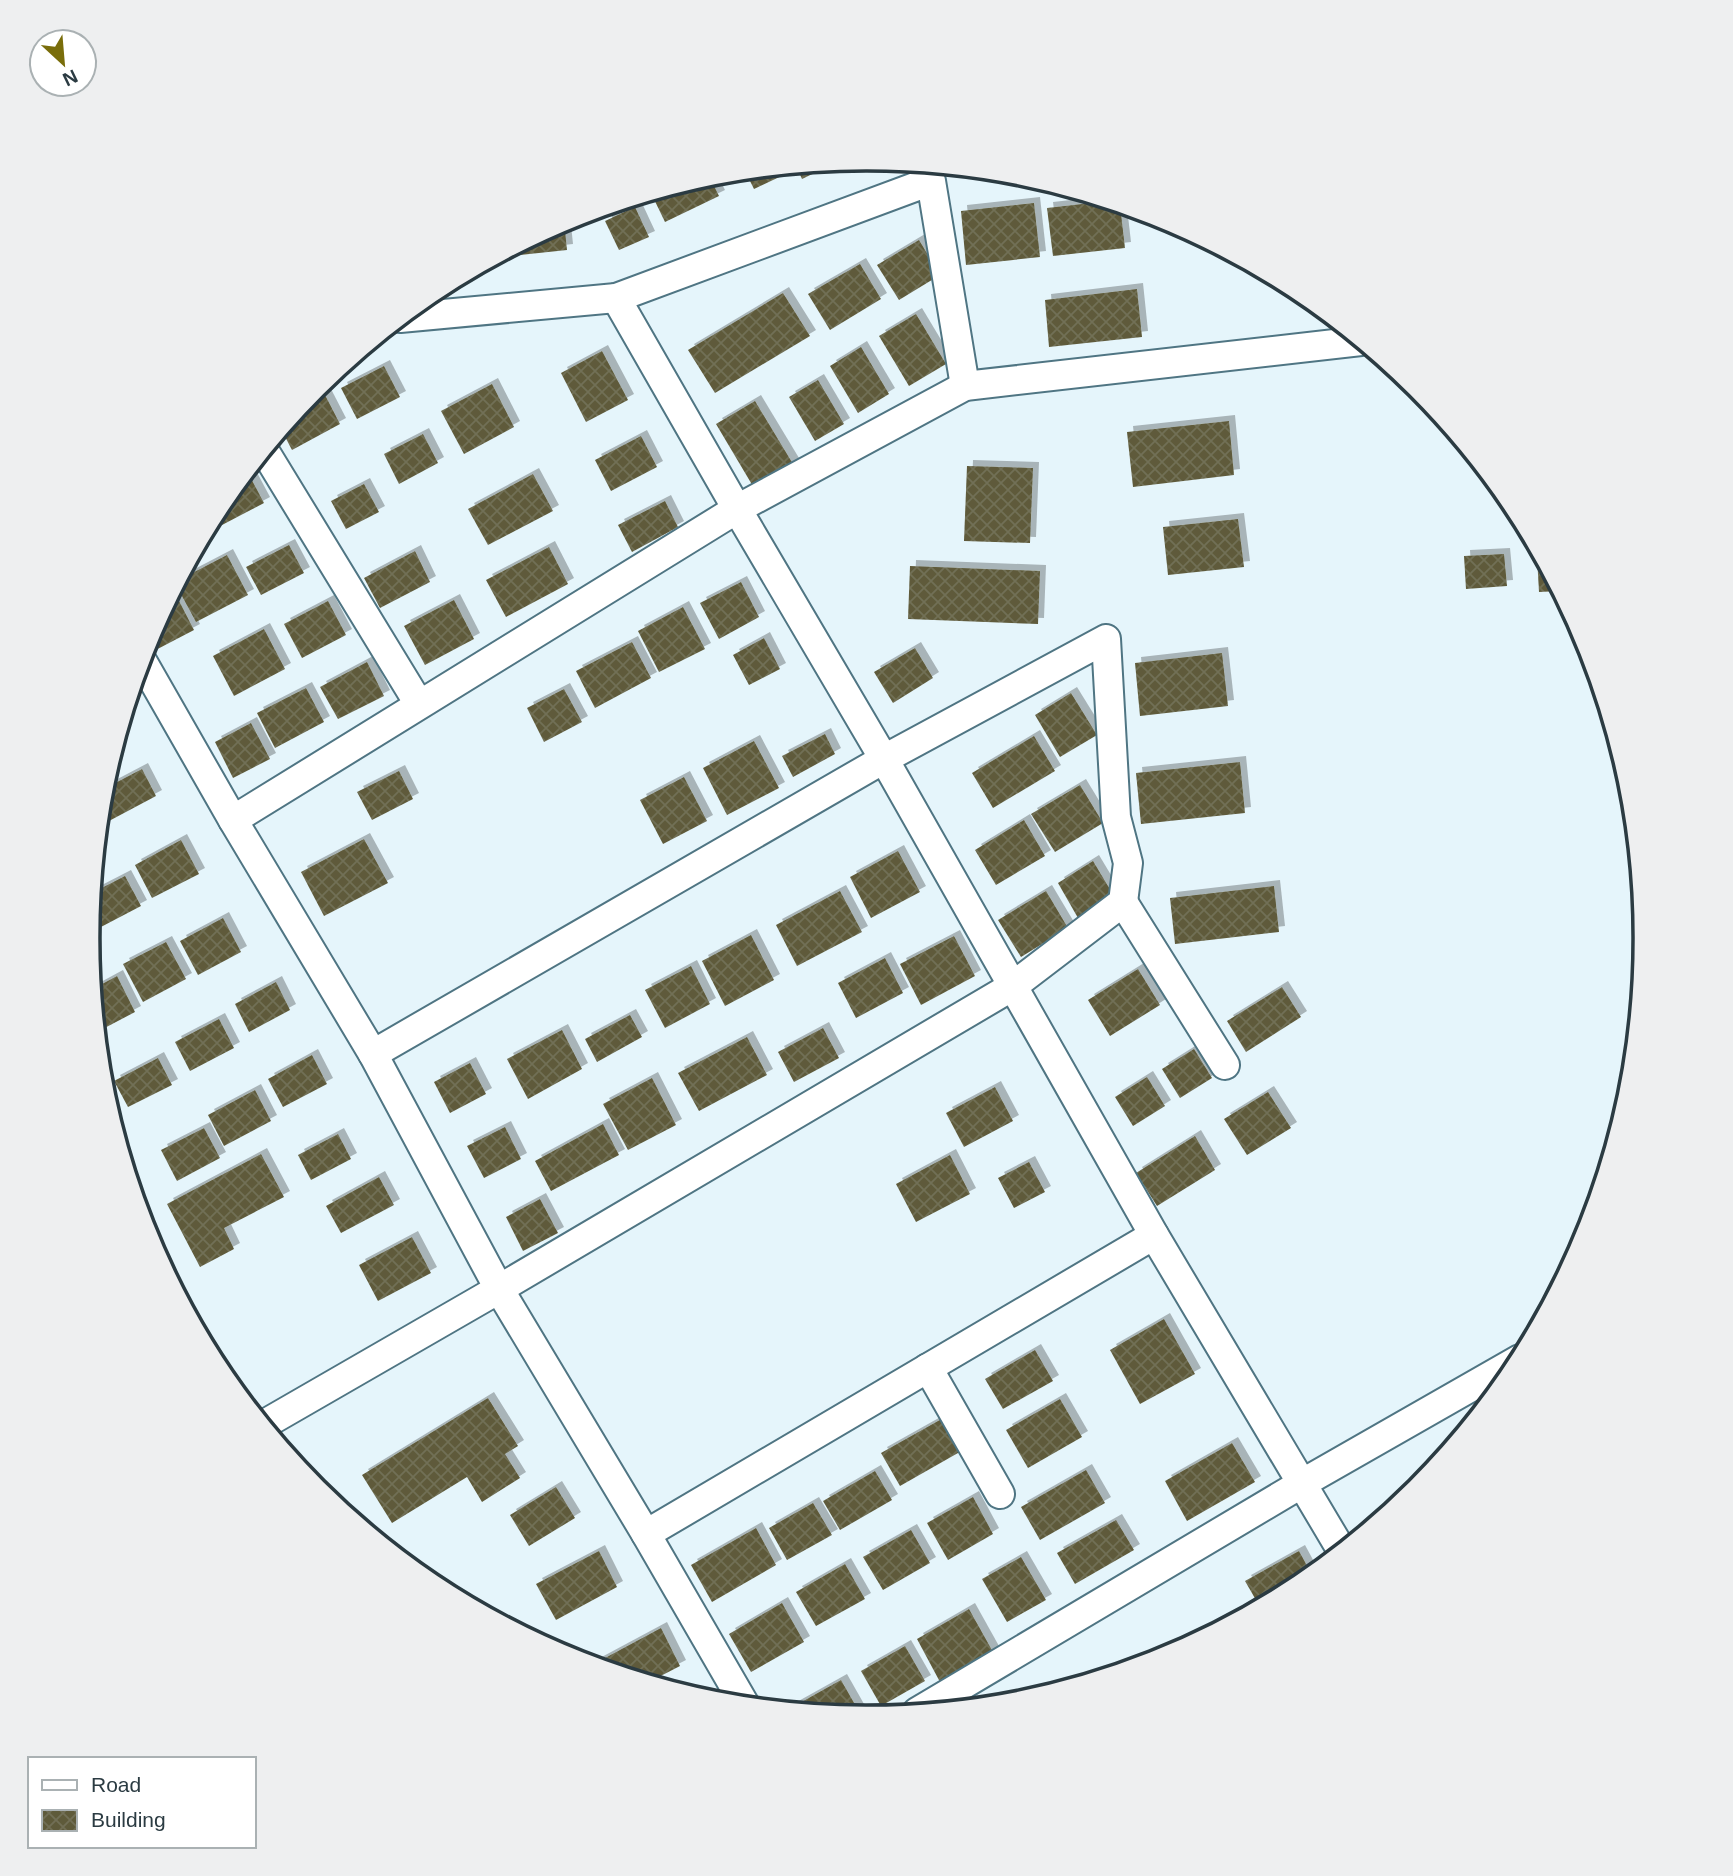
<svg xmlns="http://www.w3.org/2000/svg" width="1733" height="1876" font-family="Helvetica,sans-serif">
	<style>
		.building { fill: url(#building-cross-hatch); filter: url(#shadow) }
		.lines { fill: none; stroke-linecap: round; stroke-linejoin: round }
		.minor-casing { stroke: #4f7583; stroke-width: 32 }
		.minor { stroke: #fff; stroke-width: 28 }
		.rim { fill: none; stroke: #2b3b42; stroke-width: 3.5 }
	</style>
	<defs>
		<pattern id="building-cross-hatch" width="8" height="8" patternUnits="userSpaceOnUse" patternTransform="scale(1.75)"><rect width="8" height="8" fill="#5e5a3a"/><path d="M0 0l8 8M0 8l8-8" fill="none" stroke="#716f56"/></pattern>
		<filter id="shadow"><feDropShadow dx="6" dy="-6" stdDeviation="0" flood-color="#0004"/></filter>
	</defs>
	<rect width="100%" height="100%" fill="#e5f5fb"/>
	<!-- building -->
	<g class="building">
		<path d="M837,162L802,179L796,166L807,165Z"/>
		<path d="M788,167L790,172L754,189L745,171Z"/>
		<path d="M709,176L719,196L665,222L651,193Z"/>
		<path d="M1109,201L1120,205L1125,248L1053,256L1047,208Z"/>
		<path d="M1034,203L1040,257L966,265L961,211Z"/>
		<path d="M635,207L649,237L619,250L605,221Z"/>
		<path d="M564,221L567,250L520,255L519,245Z"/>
		<path d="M919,240L940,275L899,300L877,265Z"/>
		<path d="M860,264L881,299L830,330L808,294Z"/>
		<path d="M1137,289L1142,337L1049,347L1045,300Z"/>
		<path d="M783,293L810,336L715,393L688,350Z"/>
		<path d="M916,314L946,364L909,386L879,336Z"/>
		<path d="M861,347L889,394L858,413L830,366Z"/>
		<path d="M602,351L628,400L586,422L561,373Z"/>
		<path d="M384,366L400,397L357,419L341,388Z"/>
		<path d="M818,380L844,424L815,441L789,397Z"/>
		<path d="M492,384L514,427L464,454L441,411Z"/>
		<path d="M325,395L340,424L292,450L281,429L298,409Z"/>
		<path d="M755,401L793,464L754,488L716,424Z"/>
		<path d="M1229,421L1234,475L1133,487L1127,432Z"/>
		<path d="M423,434L438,463L399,484L384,454Z"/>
		<path d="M641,436L657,467L611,491L595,460Z"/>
		<path d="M967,466L1033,468L1030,543L964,541Z"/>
		<path d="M247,471L264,503L222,525L215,513L219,505Z"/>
		<path d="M533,474L553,511L488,545L468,509Z"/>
		<path d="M364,484L379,512L346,529L331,501Z"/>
		<path d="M665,501L678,527L632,552L618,525Z"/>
		<path d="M1238,519L1244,567L1168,575L1163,527Z"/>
		<path d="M289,545L304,573L261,595L246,567Z"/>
		<path d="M549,547L568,584L506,617L486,580Z"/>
		<path d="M415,551L430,582L380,608L364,578Z"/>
		<path d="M1504,554L1507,586L1466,589L1464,556Z"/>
		<path d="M227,555L248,595L196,622L176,585L179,580Z"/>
		<path d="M1537,556H1541L1560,591L1539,592Z"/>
		<path d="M910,566L1040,571L1038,624L908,619Z"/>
		<path d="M741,582L759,617L719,639L700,603Z"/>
		<path d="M178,599L194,630L148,654L145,647L147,640L165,605Z"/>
		<path d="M454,600L474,639L425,665L404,626Z"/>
		<path d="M328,601L346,635L302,658L284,624Z"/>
		<path d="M683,607L705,649L659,672L638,631Z"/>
		<path d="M264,629L285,669L234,696L213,656Z"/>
		<path d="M764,638L780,669L749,685L733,655Z"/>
		<path d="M632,642L651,678L595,708L576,671Z"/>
		<path d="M915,648L933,678L893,703L874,672Z"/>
		<path d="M1222,653L1228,706L1140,716L1135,663Z"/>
		<path d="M367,662L384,696L338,719L320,687Z"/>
		<path d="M306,688L324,722L275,748L257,713Z"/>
		<path d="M564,689L582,722L544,742L527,708Z"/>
		<path d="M1071,693L1097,735L1060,757L1035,715Z"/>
		<path d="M251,723L270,759L233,778L215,742Z"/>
		<path d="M825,734L835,754L793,777L782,756Z"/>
		<path d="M1034,736L1055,771L993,808L972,773Z"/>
		<path d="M754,741L779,788L727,815L703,768Z"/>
		<path d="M1240,762L1245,813L1141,824L1136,773Z"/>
		<path d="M142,769L156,796L109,821L101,805L102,790Z"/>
		<path d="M399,771L413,799L372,820L357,792Z"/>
		<path d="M684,777L707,821L663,844L640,800Z"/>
		<path d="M1080,785L1103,823L1055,852L1031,814Z"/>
		<path d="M1024,820L1045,856L996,885L975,850Z"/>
		<path d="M364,839L388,883L324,916L301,872Z"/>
		<path d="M181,840L199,874L152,898L135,865Z"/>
		<path d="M898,851L920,892L871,918L850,877Z"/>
		<path d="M1093,861L1114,896L1078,918L1058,883Z"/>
		<path d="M125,876L141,906L99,928L90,911L92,893Z"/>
		<path d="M1274,886L1279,932L1175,944L1170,898Z"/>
		<path d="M840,891L862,932L797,966L776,925Z"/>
		<path d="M1046,891L1068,928L1021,957L998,920Z"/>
		<path d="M223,918L241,952L198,975L180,941Z"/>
		<path d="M751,935L774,980L725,1006L702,961Z"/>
		<path d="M954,936L975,976L921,1005L900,964Z"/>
		<path d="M166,942L186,979L143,1002L123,964Z"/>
		<path d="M885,958L903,993L856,1018L838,983Z"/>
		<path d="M691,966L710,1004L665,1028L645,990Z"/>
		<path d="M1138,969L1160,1005L1110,1036L1088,1000Z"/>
		<path d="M117,976L135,1012L97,1032L93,989Z"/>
		<path d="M276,982L290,1010L249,1032L235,1004Z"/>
		<path d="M1282,987L1301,1017L1246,1052L1227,1021Z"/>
		<path d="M630,1015L642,1037L597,1062L585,1039Z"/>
		<path d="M219,1019L234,1048L190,1071L175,1042Z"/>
		<path d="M823,1028L839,1058L794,1082L778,1052Z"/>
		<path d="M562,1030L582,1069L528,1099L507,1059Z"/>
		<path d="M747,1037L767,1075L699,1111L678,1073Z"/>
		<path d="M1194,1049L1212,1078L1180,1098L1162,1069Z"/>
		<path d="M312,1055L327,1084L283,1107L268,1079Z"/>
		<path d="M158,1058L172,1085L128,1107L114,1081Z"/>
		<path d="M470,1063L486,1094L450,1113L434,1082Z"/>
		<path d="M1147,1077L1165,1106L1133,1126L1115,1097Z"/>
		<path d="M652,1078L676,1125L628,1150L603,1104Z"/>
		<path d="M995,1087L1013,1121L964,1147L946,1113Z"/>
		<path d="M255,1090L271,1121L224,1146L208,1115Z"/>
		<path d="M1268,1092L1291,1128L1247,1155L1224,1119Z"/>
		<path d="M603,1124L619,1155L551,1191L535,1161Z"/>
		<path d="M505,1127L521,1159L484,1178L467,1146Z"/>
		<path d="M204,1128L220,1158L177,1181L161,1150Z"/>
		<path d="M338,1134L351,1159L311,1180L298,1155Z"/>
		<path d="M1195,1136L1215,1170L1157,1206L1136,1173Z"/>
		<path d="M261,1154L284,1197L224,1228L234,1249L200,1267L167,1204Z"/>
		<path d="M950,1155L970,1194L916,1222L896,1184Z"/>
		<path d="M1029,1162L1045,1192L1014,1208L998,1178Z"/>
		<path d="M379,1177L394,1205L341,1233L326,1206Z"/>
		<path d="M540,1199L558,1233L523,1251L506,1217Z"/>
		<path d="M412,1237L431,1273L378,1301L359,1265Z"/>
		<path d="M1164,1319L1195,1374L1140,1404L1110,1350Z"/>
		<path d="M1035,1350L1053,1381L1003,1409L985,1379Z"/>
		<path d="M488,1398L518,1446L505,1454L520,1478L482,1502L467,1477L392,1523L362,1475Z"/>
		<path d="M1060,1399L1082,1437L1028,1468L1006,1430Z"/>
		<path d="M947,1416L965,1449L900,1486L881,1453Z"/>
		<path d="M1232,1443L1255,1482L1187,1521L1165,1481Z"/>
		<path d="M1086,1470L1105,1503L1040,1540L1021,1507Z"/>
		<path d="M875,1471L892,1500L840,1530L823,1501Z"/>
		<path d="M556,1487L575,1518L529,1546L510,1515Z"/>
		<path d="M973,1497L993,1534L948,1560L927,1523Z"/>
		<path d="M813,1503L832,1535L787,1560L769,1528Z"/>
		<path d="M1116,1520L1134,1550L1075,1584L1057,1553Z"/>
		<path d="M756,1528L776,1565L712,1602L691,1565Z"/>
		<path d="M911,1530L930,1563L883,1590L863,1557Z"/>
		<path d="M599,1551L617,1587L556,1620L536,1584Z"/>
		<path d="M1299,1551L1312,1575L1299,1586L1260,1607L1245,1581Z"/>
		<path d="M1021,1557L1046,1600L1007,1622L982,1579Z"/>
		<path d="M845,1564L865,1599L816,1626L796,1592Z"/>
		<path d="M782,1603L804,1642L751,1672L729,1634Z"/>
		<path d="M969,1609L993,1652L940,1682L917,1639Z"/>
		<path d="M661,1628L680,1666L649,1682L592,1665Z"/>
		<path d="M905,1646L925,1681L881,1706L861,1671Z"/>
		<path d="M841,1680L862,1717L789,1709Z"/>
	</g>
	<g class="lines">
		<defs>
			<g id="minor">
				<path d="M616,298L737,509L884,759L1154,1235L1342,1551"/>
				<path d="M400,318L616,298L931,181L965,386"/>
				<path d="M264,450L419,704"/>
				<path d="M141,659L233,820L373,1054L499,1289L646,1534L745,1705"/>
				<path d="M233,820L737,509L965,386L1361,341"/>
				<path d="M1123,902L1225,1065"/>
				<path d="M928,1368L1000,1494"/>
				<path d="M263,1425L499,1289L1013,986L1123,902L1128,863L1116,817L1106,639L884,759L373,1054"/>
				<path d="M646,1534L1154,1235"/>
				<path d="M917,1712L1301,1484L1520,1359"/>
			</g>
		</defs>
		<!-- minor casing -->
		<use href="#minor" class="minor-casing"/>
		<!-- minor -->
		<use href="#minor" class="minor"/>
	</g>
	<!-- crop -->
	<path d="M0 0H1733V1876H0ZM866 171H867A766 766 0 0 1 1633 937V939A766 766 0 0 1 867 1705H866A766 766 0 0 1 100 939V937A766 766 0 0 1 866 171Z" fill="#eeeff0" fill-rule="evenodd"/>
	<path class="rim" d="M866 171H867A766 766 0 0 1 1633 937V939A766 766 0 0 1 867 1705H866A766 766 0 0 1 100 939V937A766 766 0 0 1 866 171Z"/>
	<!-- legend -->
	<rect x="28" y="1757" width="228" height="91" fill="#ffffff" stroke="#aab1b3" stroke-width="2"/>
	<rect x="42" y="1780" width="35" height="10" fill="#ffffff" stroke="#aab1b3" stroke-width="2"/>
	<text x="91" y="1792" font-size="21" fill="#2b3b42">Road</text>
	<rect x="42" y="1810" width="35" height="21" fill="url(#building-cross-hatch)" stroke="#aab1b3" stroke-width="2"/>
	<text x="91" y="1827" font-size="21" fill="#2b3b42">Building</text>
	<!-- north arrow -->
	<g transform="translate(63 63) rotate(154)"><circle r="33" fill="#ffffff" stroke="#aab1b3" stroke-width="2"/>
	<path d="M0-5L12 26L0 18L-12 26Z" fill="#796d0a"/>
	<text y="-10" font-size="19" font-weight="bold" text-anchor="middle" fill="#2b3b42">N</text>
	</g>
</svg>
